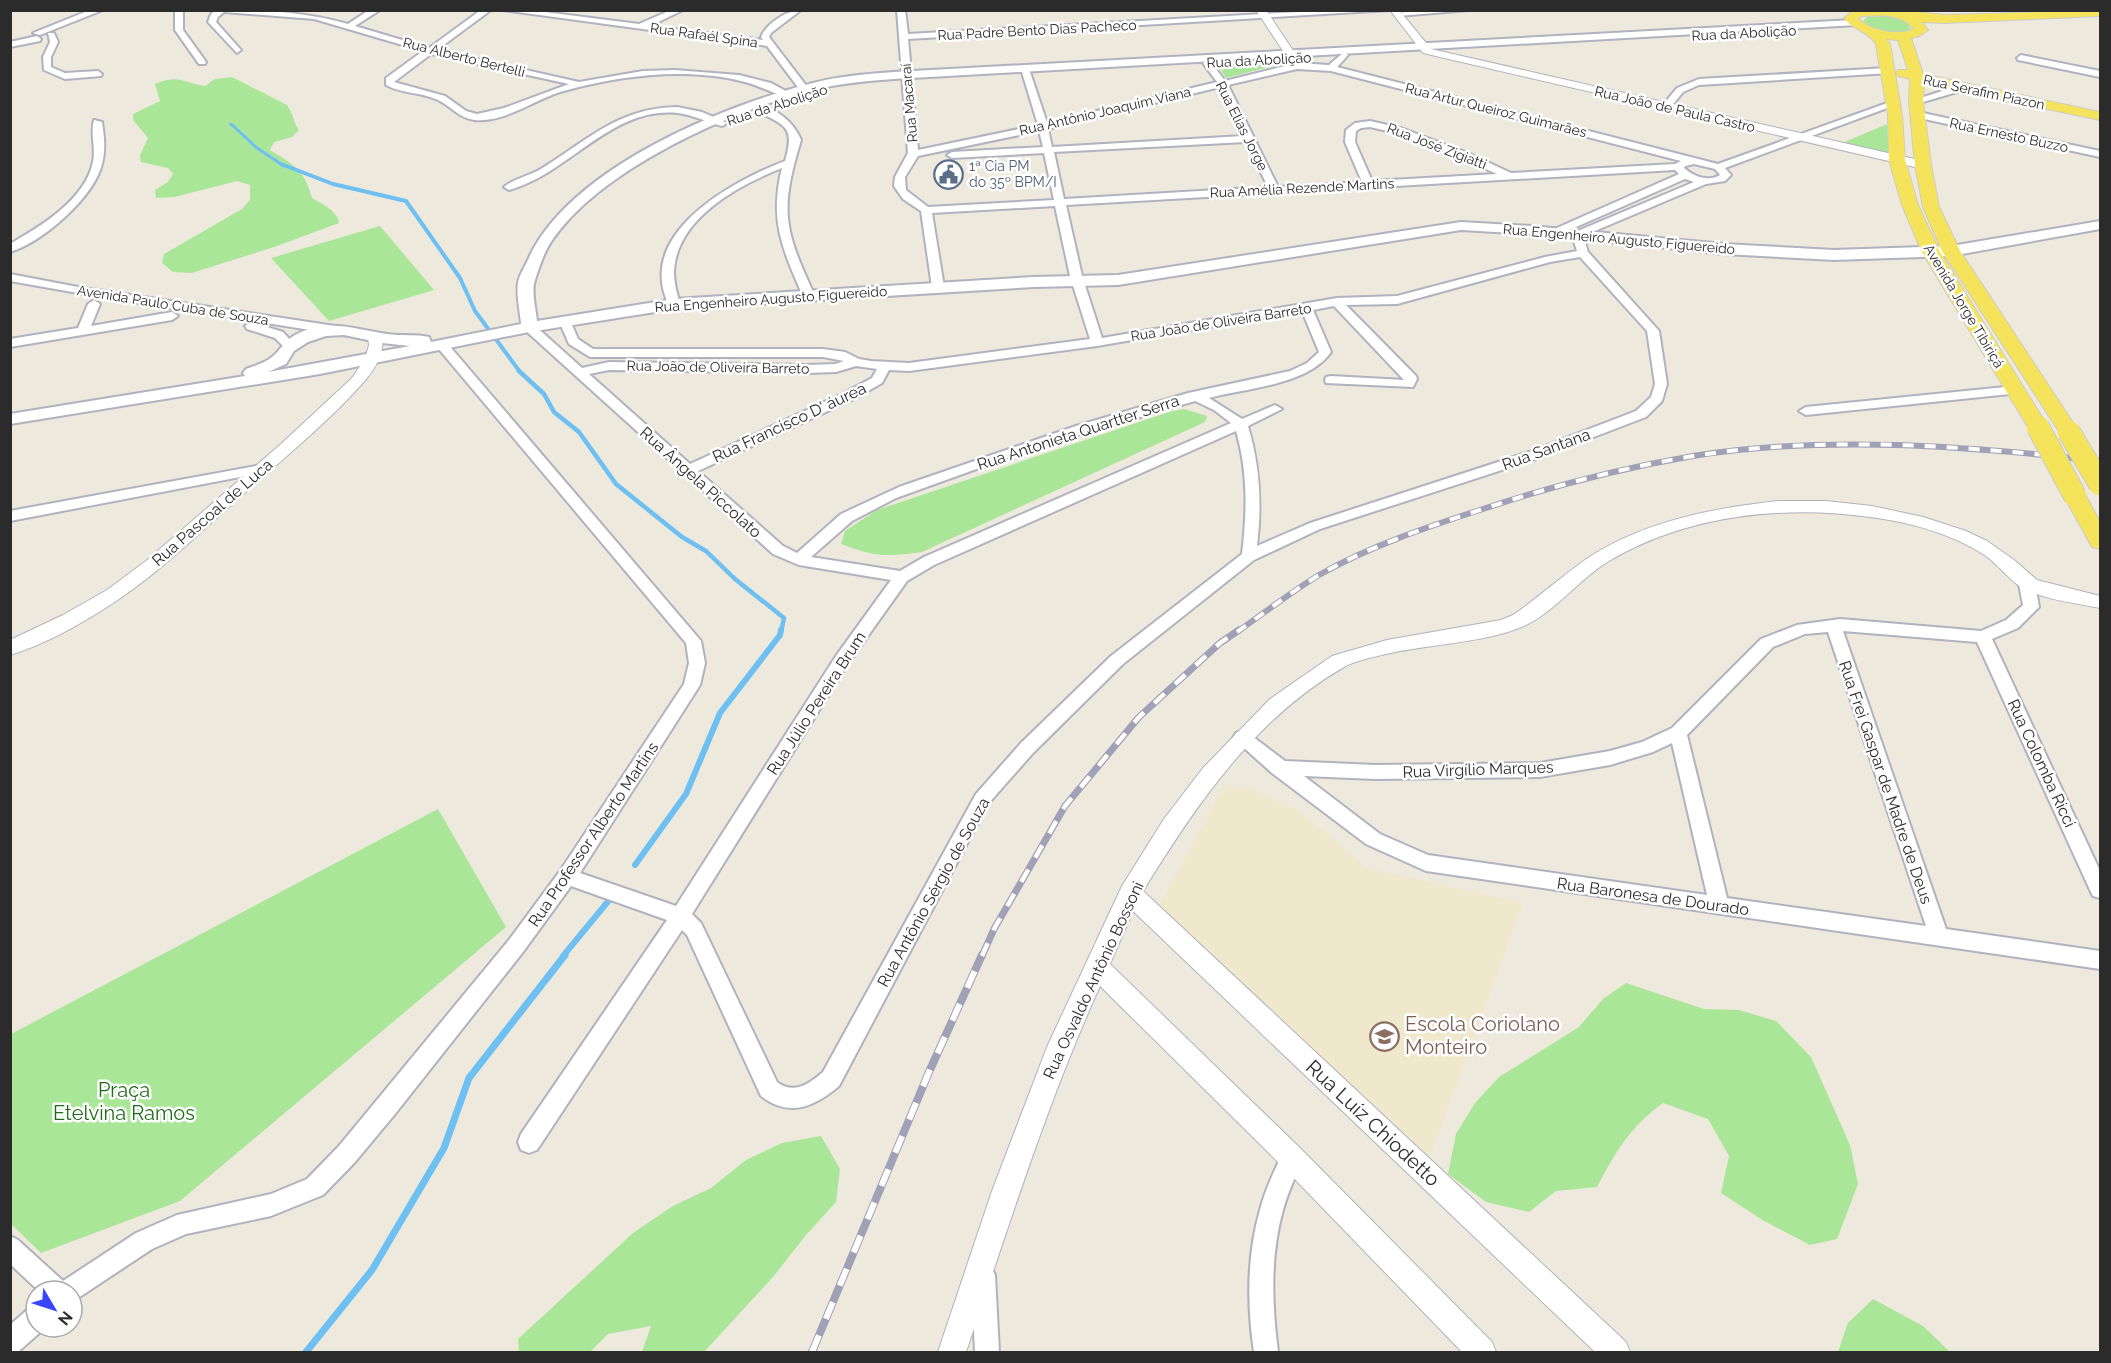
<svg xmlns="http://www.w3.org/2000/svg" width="2111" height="1363" font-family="Raleway,sans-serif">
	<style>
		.education { fill: #f0e8cc }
		.green { fill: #a9e698 }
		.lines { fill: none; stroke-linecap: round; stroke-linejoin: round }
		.stream-far4 { stroke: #6ebff2; stroke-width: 3 }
		.stream-far3 { stroke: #6ebff2; stroke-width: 4 }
		.stream-far2 { stroke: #6ebff2; stroke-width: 4.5 }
		.stream-far1 { stroke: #6ebff2; stroke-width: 6 }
		.stream { stroke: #6ebff2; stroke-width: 7 }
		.minor-casing { stroke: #b1b2bf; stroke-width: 4 }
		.tertiary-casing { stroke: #b1b2bf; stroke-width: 2 }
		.secondary-casing { stroke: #b1b2bf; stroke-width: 4 }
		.primary-casing { stroke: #ccc; stroke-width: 2 }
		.minor { fill: #fff; fill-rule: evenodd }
		.tertiary { fill: #fff; fill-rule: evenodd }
		.secondary { fill: #fff; fill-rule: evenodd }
		.primary { fill: #f5e45b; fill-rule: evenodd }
		.rail-far2-casing { stroke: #a0a0b6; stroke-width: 6 }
		.rail-far1-casing { stroke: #a0a0b6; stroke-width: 7 }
		.rail-casing { stroke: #a0a0b6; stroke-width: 8 }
		.rail-far2 { stroke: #fff; stroke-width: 4; stroke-dasharray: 11; stroke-linecap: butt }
		.rail-far1 { stroke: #fff; stroke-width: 4.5; stroke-dasharray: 14; stroke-linecap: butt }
		.rail { stroke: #fff; stroke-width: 6; stroke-dasharray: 18; stroke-linecap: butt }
		.primary-bridge-casing { stroke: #ccc; stroke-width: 24; stroke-linecap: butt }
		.primary-bridge { stroke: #f5e45b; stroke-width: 22 }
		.labels { text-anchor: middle; stroke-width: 5; stroke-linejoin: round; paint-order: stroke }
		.far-street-label { font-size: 14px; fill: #2b2b2b; stroke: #fff }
		.far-service-label { font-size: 14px; fill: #4e5e75; stroke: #fff; text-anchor: start }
		.street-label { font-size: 16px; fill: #2b2b2b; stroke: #fff }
		.near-education-label { font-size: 20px; fill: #785e54; stroke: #fff; text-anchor: start }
		.near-park-label { font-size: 20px; fill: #1f6c18; stroke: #fff }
		.near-street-label { font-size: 20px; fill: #2b2b2b; stroke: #fff }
	</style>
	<rect width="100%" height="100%" fill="#eee9dd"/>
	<!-- education -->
	<path class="education" d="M1223,787L1248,788L1296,809L1339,843L1367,868L1523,903L1428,1163L1158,908Z"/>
	<!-- green -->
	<g class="green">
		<path d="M1885,16L1906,21L1911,29C1897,36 1874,32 1863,21L1867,17Z"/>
		<path d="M1286,59L1292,61L1226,78L1216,63Z"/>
		<path d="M232,77L287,105C293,113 293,122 299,130L292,137L274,142L270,150C294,165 304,169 312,198C322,204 337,210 339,223L277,246L192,273L173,272L162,263L164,254L242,209L250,200V185L237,181L175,197L156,198L155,190L168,182L173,174L168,168L141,162L140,155L148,138L133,120V114L160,101L155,84C179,74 181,82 205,86L215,79Z"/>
		<path d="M1887,124L1889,157L1840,144Z"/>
		<path d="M380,226L434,290L329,321L271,258Z"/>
		<path d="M1184,409L1207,416L1205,422L922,552C886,557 875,557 841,544L845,531L877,510L1169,412Z"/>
		<path d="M438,809L506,927L180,1201L41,1253L11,1224V1034Z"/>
		<path d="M1626,983L1704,1009L1739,1010L1776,1021L1811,1057L1850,1145L1858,1184L1837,1239L1810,1245L1764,1221L1721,1193L1729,1156L1708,1119L1663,1103C1630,1127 1616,1151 1597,1187L1556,1191L1529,1212L1486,1202L1448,1174L1456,1134L1475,1103L1499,1077L1579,1027L1603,999Z"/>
		<path d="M821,1136L840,1169L836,1202L806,1235L773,1277L704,1352H642L651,1326L608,1334L590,1352H519L518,1339L633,1233L673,1206L711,1188L746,1160L782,1143Z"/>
		<path d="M1873,1299L1923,1326L1950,1352H1838L1848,1323Z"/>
	</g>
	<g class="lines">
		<!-- stream-far4 -->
		<path class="stream-far4" d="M231,124L257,148L284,166"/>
		<!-- stream-far3 -->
		<path class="stream-far3" d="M281,164L333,184L406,201L460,278L475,311L520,372"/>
		<!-- stream-far2 -->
		<path class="stream-far2" d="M519,371L544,394L554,412L579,432L616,484L682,537L706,551L735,579L784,618L781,632"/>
		<!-- stream-far1 -->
		<g class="stream-far1">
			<path d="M635,865L686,794L720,713L780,635L781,630"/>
			<path d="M563,956L610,899"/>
		</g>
		<!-- stream -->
		<path class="stream" d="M306,1352L372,1270L444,1148L469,1078L565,955"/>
		<defs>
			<g id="minor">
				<path d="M90,10H103L40,35L33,33Z"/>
				<path d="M175,10H183V30L206,62L205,64H199L175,30Z"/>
				<path d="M216,10C263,10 302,11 348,24L369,10H380L355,26L429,48L481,10H491L437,50L579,82L643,71L675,70L739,75L771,83L797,97L792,100C774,94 759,85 741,81C684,67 616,76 560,92C532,101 504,123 474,120C459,118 451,106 438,100C421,92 402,94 386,85V78L423,51L314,19L224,12L218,17L216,22L241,50L237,53L208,22L211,14ZM431,54L569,84L504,108L477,114L466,111L445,96L394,82Z"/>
				<path d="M502,10H529L639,24L671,10H683L650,26L763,40L761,37C766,24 787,10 801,10L771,33L769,37L811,92L803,94L767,46Z"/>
				<path d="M897,10H905L908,34L1334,10H1391L908,39L918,150L1038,125L1021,69L1025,66L1029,69L1047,123L1217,82L1203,63L1207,60L1210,61L1225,81L1297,63L1329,65L1344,52L1348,55L1337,67L1718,164L1890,102L1898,104L1725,168L1731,175L1725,181L1706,184L1583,236L1588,252L1659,331L1667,384L1662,401L1646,417L1539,458L1320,529L1254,560L1123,664L1033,753L988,804L839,1086C814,1107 789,1118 761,1096L687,935L682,930L537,1150L529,1153L521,1150L518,1142L521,1134L667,920L571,886L523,952L395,1114L355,1162L323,1195L271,1216L186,1234L152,1249L72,1302V1291H39L10,1264V1236L18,1240L63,1281L136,1233L177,1215L271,1194L307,1179L339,1146L509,940L560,871L684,684L689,663L686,643L438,348L436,345L438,342H446L701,641L705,663L700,685L580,873L676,906L836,656L891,580L799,565L773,554L525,330V324H533L582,368L609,362L807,365L835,364L844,361L823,357H590L569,344L559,321L561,318H569L578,339L593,349H823L845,352L859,359L871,361L909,363L1090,339L1070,276L1055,206L932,213L944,287L938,290L932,287L921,211L903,199L894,186L895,177L908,153ZM1297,69L1331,71L1681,161L1675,164L1511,173L1468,153L1401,128L1370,121L1355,123L1346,130L1345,142L1362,182L1278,187L1228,85ZM1220,87L1243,136L1052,147L1048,129ZM1370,127C1414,136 1456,155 1497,174L1372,181L1355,142L1356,131L1361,128ZM1039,131L1043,147L952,152L947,155L952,158L1044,153L1054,200L928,207L906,190L905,177L918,156ZM1246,142L1268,187L1064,199L1054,152ZM1694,164L1715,169L1720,175C1708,182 1695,177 1684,168L1685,166ZM1675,170L1679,174L1550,231V235H1558L1685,179L1694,182L1573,233L1572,235L1577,251L1545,257L1397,296L1337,298L1102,338L1082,276L1066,205ZM1580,257L1647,331L1655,384L1651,397L1636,411L1529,452L1310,523L1257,546C1262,504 1260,466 1248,426L1282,409L1275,405L1242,419L1209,398C1247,388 1308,385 1331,352L1313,310L1334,306L1404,380L1331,376L1326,377L1325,380L1326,383L1413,387L1417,379L1416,376L1346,305L1397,304L1550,262ZM1302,311L1319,352L1307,363L1290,371L1188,393L1076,426L899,487L841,514L797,553L783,546L698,471L854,399L882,383L889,370L909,371L1097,346ZM856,366L877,369L872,378L844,393L690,464L589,374L609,370L807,373L836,372ZM1195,401L1214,410L1231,423L924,557L900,571L811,557L852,521L896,498L1043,445ZM1236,431C1248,472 1247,512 1242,554L1111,656L1021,743L976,794L823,1072C809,1084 794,1095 777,1082L701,923L692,914L848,664L907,581L934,565Z"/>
				<path d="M1416,10H1470L1398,16L1394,14Z"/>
				<path d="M48,33H54L58,42L51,57V67L65,73L98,71L102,74L101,76L65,79L44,70L43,57L50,42Z"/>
				<path d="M37,36L41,39L40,41L10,47V42Z"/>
				<path d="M2021,55L2100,71V77L2018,60L2017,58Z"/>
				<path d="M1887,68L1891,71L1890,73L1699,85L1683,92L1670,108L1662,106L1677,88L1699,79Z"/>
				<path d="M1961,85L1966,88L1964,90L1916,104L1911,101Z"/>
				<path d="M677,107L702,112L727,123L722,126C707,122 693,115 678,113C611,106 569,174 509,190L504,187C513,179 529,176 541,169C588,140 618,108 677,107Z"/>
				<path d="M757,107C775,105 795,124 801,140C780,210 783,227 814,294L808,298L802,294C782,248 769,219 782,168C739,185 676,218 674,272C674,283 677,294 680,304L678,307H670C632,235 732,181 785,161C795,127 786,126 757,111Z"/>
				<path d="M1918,112L2100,151V157L1915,117L1913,115Z"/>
				<path d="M94,120L102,122C104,136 106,149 102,164C94,197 43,242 10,252V244C41,226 85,200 93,162C96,148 90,133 94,120Z"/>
				<path d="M10,274L78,287L335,326L341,330L335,334L78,293L10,281Z"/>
				<path d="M94,300L100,304L91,326L172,312L178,316L172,320L10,347V339L78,328L88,304Z"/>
				<path d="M251,322L283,332L295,345L293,348H285L275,338L247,329L245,326Z"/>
				<path d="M2015,386L2021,390L2020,393L1806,415L1799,411L1806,407Z"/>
				<path d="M261,465L268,469L266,472L10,521V511Z"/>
				<path d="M2027,579L2035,584L2039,607L2018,628L1992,639L2100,871V898L2093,896L2090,890L1977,642L1843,631L1946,929L2100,951V969L1426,871L1366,844L1272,773L1233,738L1236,733L1242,731L1248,733L1285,761L1375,765L1540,763L1610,751L1642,742L1672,728L1761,639L1797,625L1840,619L1981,631L2006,620L2023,605L2019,584ZM1828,632L1926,926L1727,898L1687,735L1773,647L1805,634ZM1672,743L1707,895L1428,855L1380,834L1304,776L1375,779L1540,777L1610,765L1653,752Z"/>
				<path d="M1292,1147L1300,1150L1303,1158C1296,1175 1288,1192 1283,1210C1270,1256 1272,1305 1278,1352H1254C1247,1306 1247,1255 1260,1210C1265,1189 1275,1170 1284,1150Z"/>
				<path d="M983,1263L991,1267L995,1275L999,1352H975L971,1275L975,1267Z"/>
				<path d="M36,1307V1327L45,1328L19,1351L10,1352V1325L27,1310Z"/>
			</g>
			<g id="tertiary">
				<path d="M1256,10H1266L1298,58L1297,60H1289Z"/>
				<path d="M1390,10H1399L1431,49L1923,161L1929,165L1923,169L1423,53Z"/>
				<path d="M375,333L382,337C385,355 373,372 361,385C324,426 279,462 238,499C199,533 162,570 119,599C88,620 47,644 10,655V640L63,615L107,590L146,561L281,444L352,378L365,359L369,345L368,337Z"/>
				<path d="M1778,501H1826L1872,506L1923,517L1966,531L1987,541L2014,560L2037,580L2100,596V608C2076,603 2047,600 2024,589C2014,584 1998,565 1986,556C1953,534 1909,522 1870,517C1781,505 1687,515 1609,561C1579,579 1556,611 1524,626C1485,643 1429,644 1386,654C1373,657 1355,661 1344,667C1255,718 1195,806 1143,891L1626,1342L1630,1352H1595L1133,911L1110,964L1301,1149L1492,1342L1496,1352H1462L1283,1167L1100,986C1046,1105 1008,1229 966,1352H938L992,1191L1047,1047L1122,886L1164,819L1203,768L1270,699L1332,656L1387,640L1501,620L1513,615C1541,596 1566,572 1594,554C1650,520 1715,508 1778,501Z"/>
			</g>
			<path id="secondary" d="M1853,20L1857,21V25L894,79C868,81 842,83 817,89C734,109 599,169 551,242C544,252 539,268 535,280C531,291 536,309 537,321L674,299L1034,277L1118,275L1461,222L1531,226L1724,244L1834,250L1951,246L2100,221V229L1951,256L1834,260L1724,254L1531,234L1461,230L1118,285L1034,287L674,309L529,332L320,374L10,424V414L245,376L243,373L246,369C254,366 265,363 272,357C280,351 284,341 295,335C329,318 352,329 387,334C401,336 415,334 429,337L431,342L521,324C520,311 516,295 518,283C519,276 524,268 527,262C566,170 721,106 813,83C839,76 867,74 894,72ZM344,335L382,343L410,346L268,372L286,364L294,351L308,342L326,336Z"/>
			<g id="primary">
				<path d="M1854,10H1899L1945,15L2100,10V16L1945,23L1922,22L1928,30L1919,36L1911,38L1923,74L2100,112V120L1924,83L1923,101L1931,165L1939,207L1960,251L2079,432L2076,436L2069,438L2062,436L1942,251L1923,207L1915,165L1909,101L1910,79L1898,76L1896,73L1898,70H1908L1898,40L1886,39L1890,44L1902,115L1905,160L1918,205L1940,252L2048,427L2045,431L2038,433L2031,431L2028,427L1922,252L1902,205L1889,160L1888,115L1876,44C1868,31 1853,30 1844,18ZM1863,16C1880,15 1903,14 1914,29C1897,36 1871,31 1857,18Z"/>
				<path d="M2075,489L2083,491L2100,522V549L2092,547L2064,496L2067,491Z"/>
			</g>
		</defs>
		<!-- minor casing -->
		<use href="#minor" class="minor-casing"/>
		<!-- tertiary casing -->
		<use href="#tertiary" class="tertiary-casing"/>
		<!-- secondary casing -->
		<use href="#secondary" class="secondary-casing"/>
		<!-- primary casing -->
		<use href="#primary" class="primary-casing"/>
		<!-- minor -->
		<use href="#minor" class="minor"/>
		<!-- tertiary -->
		<use href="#tertiary" class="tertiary"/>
		<!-- secondary -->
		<use href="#secondary" class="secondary"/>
		<!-- primary -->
		<use href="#primary" class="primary"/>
		<defs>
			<path id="rail-far2" d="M1237,632C1264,613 1291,592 1319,575C1370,546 1427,527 1483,509C1552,486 1622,468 1693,456C1825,435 1968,446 2100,461"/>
			<path id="rail-far1" d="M982,956L994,929L1065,806L1139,717L1220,643L1239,630"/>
			<path id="rail" d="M812,1352L929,1072L982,955"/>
		</defs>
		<!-- rail-far2 casing -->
		<use href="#rail-far2" class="rail-far2-casing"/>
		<!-- rail-far1 casing -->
		<use href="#rail-far1" class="rail-far1-casing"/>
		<!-- rail casing -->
		<use href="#rail" class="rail-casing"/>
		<!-- rail-far2 -->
		<use href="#rail-far2" class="rail-far2"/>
		<!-- rail-far1 -->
		<use href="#rail-far1" class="rail-far1"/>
		<!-- rail -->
		<use href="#rail" class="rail"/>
		<defs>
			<g id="primary-bridge">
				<path d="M2038,427L2075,496"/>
				<path d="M2069,432L2100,484"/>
			</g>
		</defs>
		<!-- primary-bridge casing -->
		<use href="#primary-bridge" class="primary-bridge-casing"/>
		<!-- primary-bridge -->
		<use href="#primary-bridge" class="primary-bridge"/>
	</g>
	<!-- icons -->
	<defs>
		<symbol id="civic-ring" viewBox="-11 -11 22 22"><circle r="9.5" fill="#fff" stroke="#5c6f8a" stroke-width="1.5"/><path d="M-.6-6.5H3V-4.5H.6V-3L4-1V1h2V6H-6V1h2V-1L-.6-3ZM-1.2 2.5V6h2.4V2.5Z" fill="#5c6f8a"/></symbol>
		<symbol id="school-ring" viewBox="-11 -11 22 22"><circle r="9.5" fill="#fff" stroke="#8d6e63" stroke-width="1.5"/><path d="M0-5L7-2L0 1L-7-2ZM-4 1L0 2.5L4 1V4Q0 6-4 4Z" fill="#8d6e63"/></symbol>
	</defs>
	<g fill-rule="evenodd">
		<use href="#civic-ring" x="932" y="158" width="33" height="33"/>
		<use href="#school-ring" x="1368" y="1020" width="33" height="33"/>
	</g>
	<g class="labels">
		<!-- far-street labels -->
		<g class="far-street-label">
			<text transform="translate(1037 30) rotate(-3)" y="5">Rua Padre Bento Dias Pacheco</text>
			<text transform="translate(1744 33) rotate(-3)" y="5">Rua da Abolição</text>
			<text transform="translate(704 35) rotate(8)" y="5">Rua Rafaél Spina</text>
			<text transform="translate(464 57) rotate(14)" y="5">Rua Alberto Bertelli</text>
			<text transform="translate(1259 60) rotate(-3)" y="5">Rua da Abolição</text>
			<text transform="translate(1984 92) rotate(12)" y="5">Rua Serafim Piazon</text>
			<text transform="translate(909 103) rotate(-95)" y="5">Rua Macaraí</text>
			<text transform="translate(777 105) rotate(-18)" y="5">Rua da Abolição</text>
			<text transform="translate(1675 109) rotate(13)" y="5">Rua João de Paula Castro</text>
			<text transform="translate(1496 110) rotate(14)" y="5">Rua Artur Queiroz Guimarães</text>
			<text transform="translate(1105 111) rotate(-13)" y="5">Rua Antônio Joaquim Viana</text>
			<text transform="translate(1242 126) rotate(63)" y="5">Rua Elias Jorge</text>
			<text transform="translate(2009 135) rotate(12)" y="5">Rua Ernesto Buzzo</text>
			<text transform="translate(1437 146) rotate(21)" y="5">Rua José Zigiatti</text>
			<text transform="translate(1302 188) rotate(-3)" y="5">Rua Amélia Rezende Martins</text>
			<text transform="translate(1619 239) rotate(5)" y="5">Rua Engenheiro Augusto Figuereido</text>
			<text transform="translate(771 299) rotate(-4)" y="5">Rua Engenheiro Augusto Figuereido</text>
			<text transform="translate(173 305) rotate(9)" y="5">Avenida Paulo Cuba de Souza</text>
			<text transform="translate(1964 306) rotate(59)" y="5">Avenida Jorge Tibiriçá</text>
			<text transform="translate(1221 322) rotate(-9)" y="5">Rua João de Oliveira Barreto</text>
			<text transform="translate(718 367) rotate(1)" y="5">Rua João de Oliveira Barreto</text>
		</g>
		<!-- far-service labels -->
		<g class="far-service-label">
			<text x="969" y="171">1ª Cia PM<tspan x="969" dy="16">do 35º BPM/I</tspan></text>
		</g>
		<!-- street labels -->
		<g class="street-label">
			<text transform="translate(789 422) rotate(-25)" y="6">Rua Francisco D' áurea</text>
			<text transform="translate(1078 432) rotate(-18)" y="6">Rua Antonieta Quartter Serra</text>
			<text transform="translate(1546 449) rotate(-20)" y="6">Rua Santana</text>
			<text transform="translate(701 482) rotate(42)" y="6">Rua Ângela Piccolato</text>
			<text transform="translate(212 512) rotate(-41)" y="6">Rua Pascoal de Luca</text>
			<text transform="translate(816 703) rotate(-57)" y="6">Rua Júlio Pereira Brum</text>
			<text transform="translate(2042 763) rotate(65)" y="6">Rua Colomba Ricci</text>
			<text transform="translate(1478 769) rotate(-2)" y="6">Rua Virgílio Marques</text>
			<text transform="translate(1886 782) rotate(71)" y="6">Rua Frei Gaspar de Madre de Deus</text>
			<text transform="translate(593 834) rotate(-56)" y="6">Rua Professor Alberto Martins</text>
			<text transform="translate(933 892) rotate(-61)" y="6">Rua Antônio Sérgio de Souza</text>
			<text transform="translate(1653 896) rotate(8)" y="6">Rua Baronesa de Dourado</text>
			<text transform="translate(1093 980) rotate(-65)" y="6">Rua Osvaldo Antônio Bossoni</text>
		</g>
		<!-- near-education labels -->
		<g class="near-education-label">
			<text x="1405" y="1031">Escola Coriolano<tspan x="1405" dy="23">Monteiro</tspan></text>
		</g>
		<!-- near-park labels -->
		<g class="near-park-label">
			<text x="124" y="1097">Praça<tspan x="124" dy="23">Etelvina Ramos</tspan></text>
		</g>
		<!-- near-street labels -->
		<g class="near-street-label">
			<text transform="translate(1373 1123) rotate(43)" y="7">Rua Luíz Chiodetto</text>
		</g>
	</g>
	<!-- border -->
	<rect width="2111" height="1363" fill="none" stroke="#2b2b2b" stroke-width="24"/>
	<!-- north arrow -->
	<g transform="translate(54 1309) rotate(129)"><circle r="28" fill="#ffffff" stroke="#aaaaaa" stroke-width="1.5"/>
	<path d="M0-4.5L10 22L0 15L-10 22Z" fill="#3946ff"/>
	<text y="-9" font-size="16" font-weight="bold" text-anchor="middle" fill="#2b2b2b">N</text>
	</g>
</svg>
